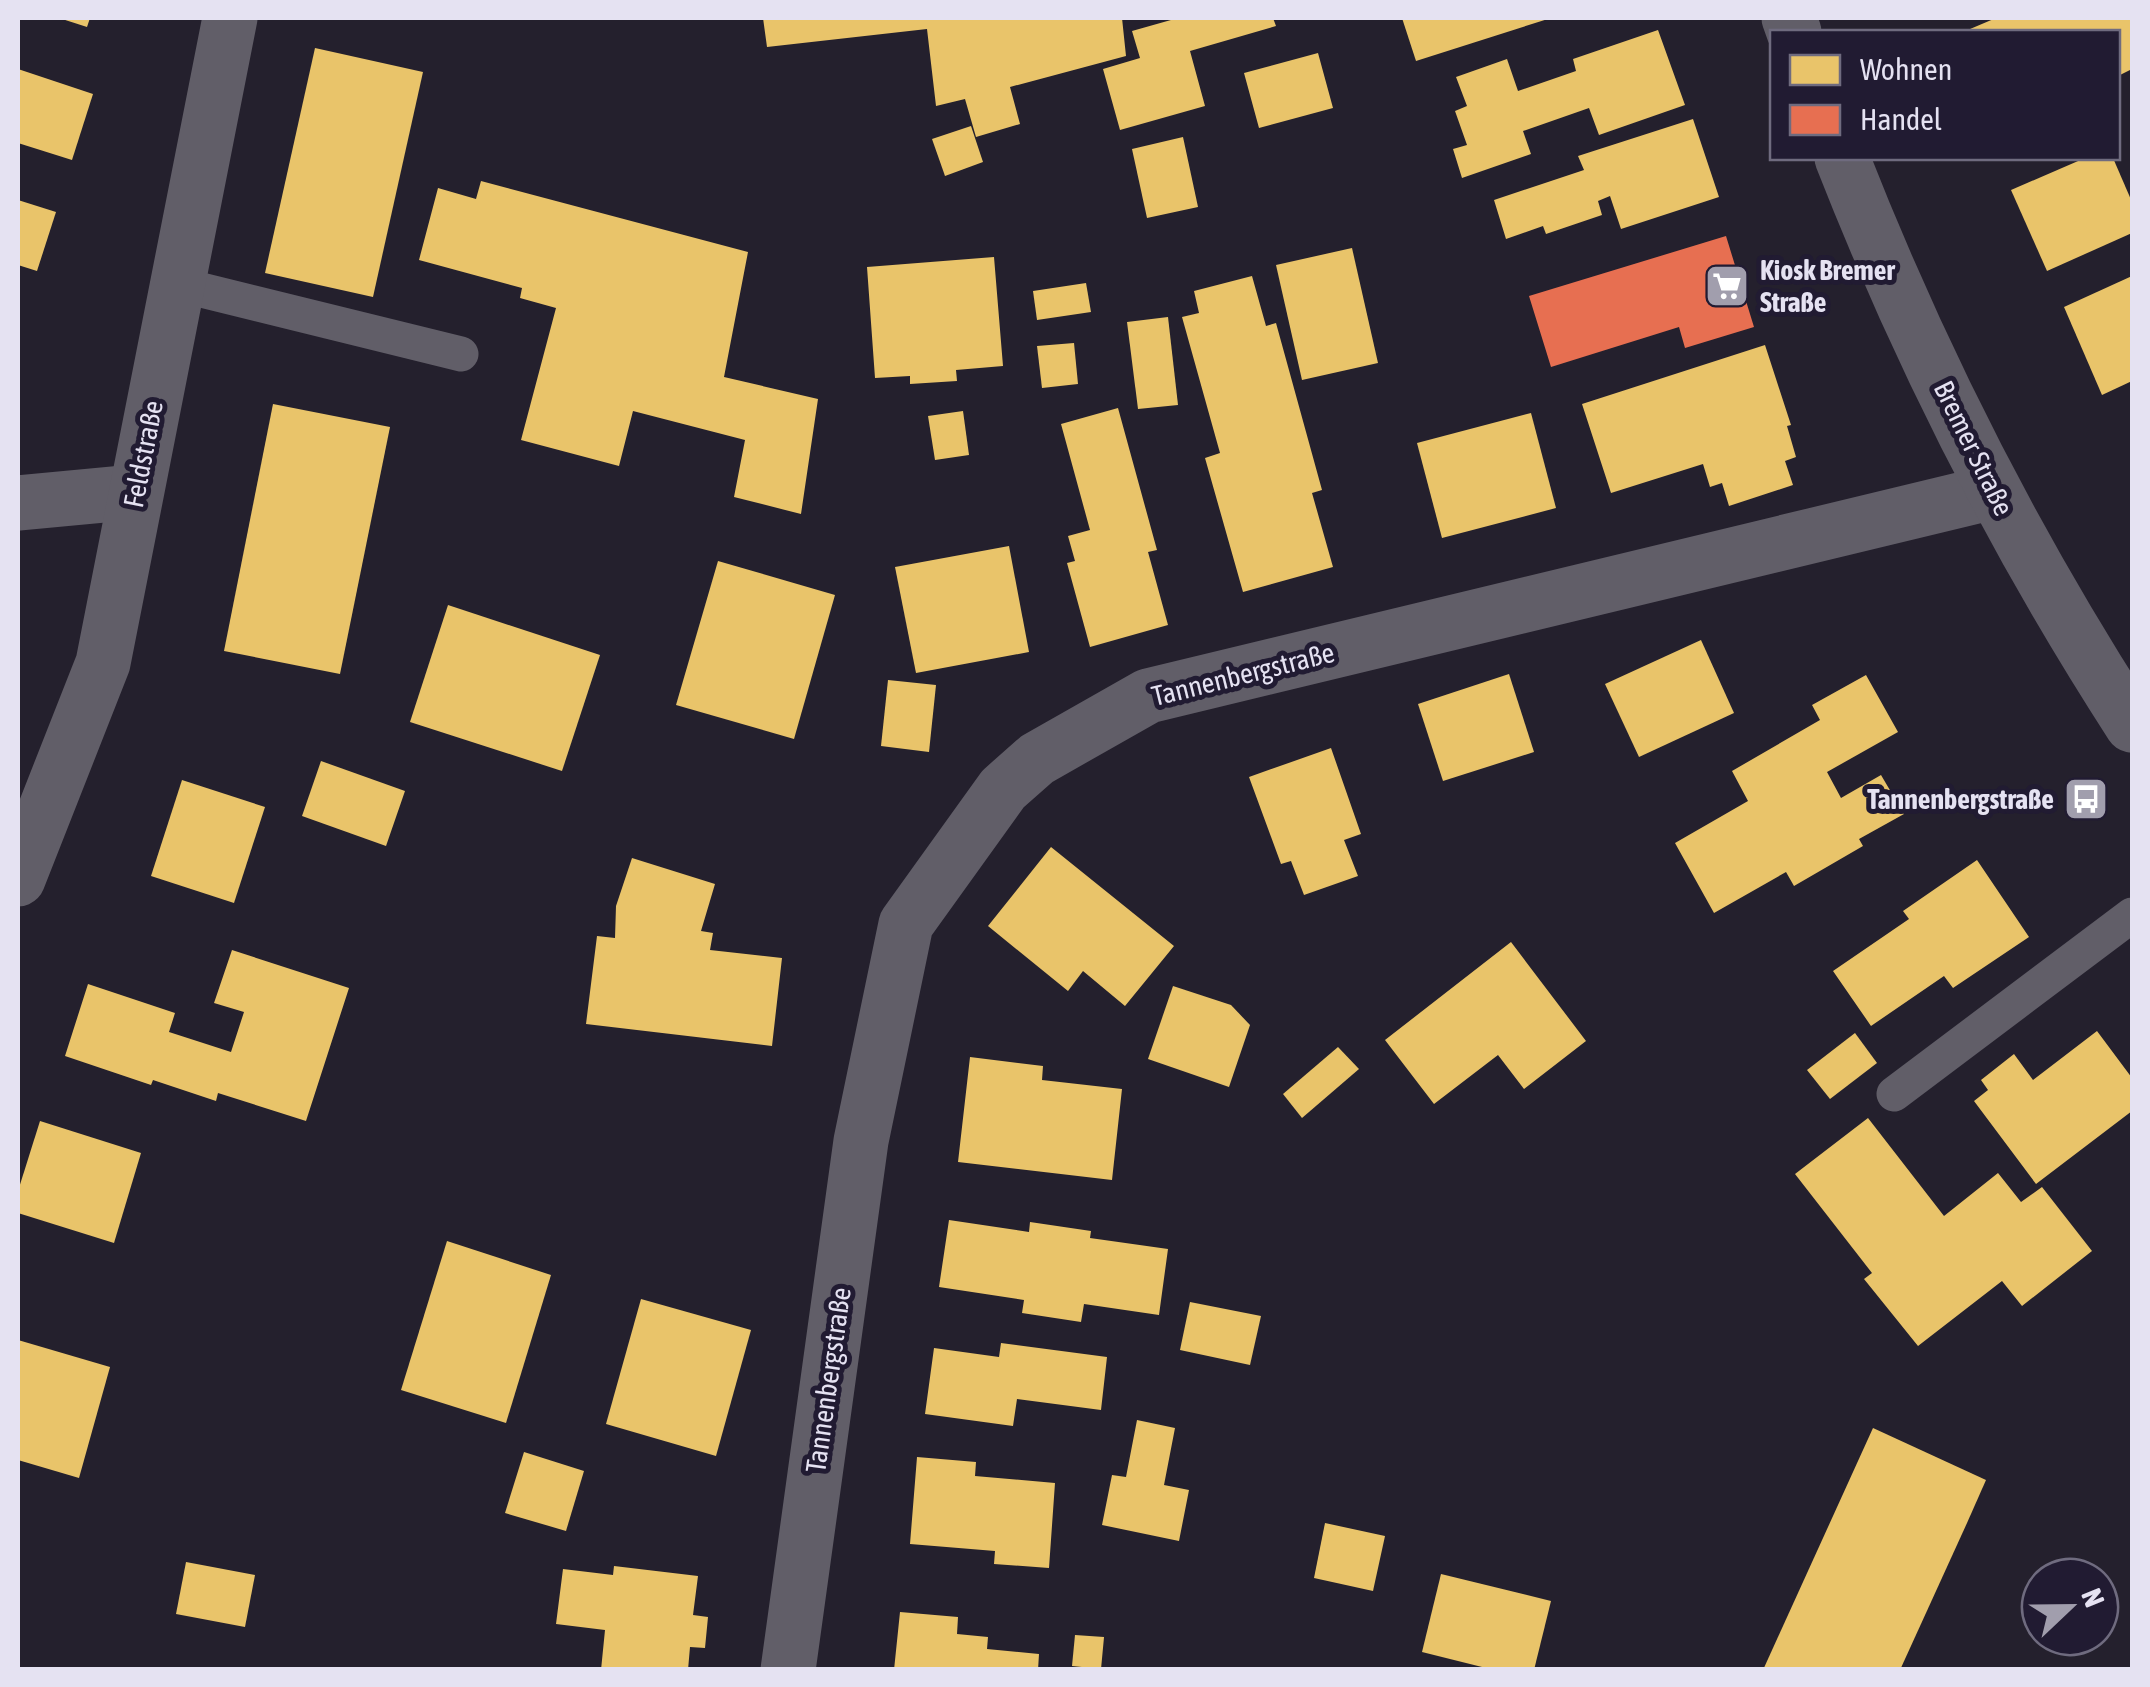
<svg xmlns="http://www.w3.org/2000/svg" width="2150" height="1687" font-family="'Asap Condensed',sans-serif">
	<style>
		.homes { fill: #e9c46a }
		.shops { fill: #e76f51 }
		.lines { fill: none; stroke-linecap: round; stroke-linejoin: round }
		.service { stroke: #615e68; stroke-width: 35 }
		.minor { stroke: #615e68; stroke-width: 55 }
		.secondary { stroke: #615e68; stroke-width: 55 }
		.labels { text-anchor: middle; stroke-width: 10; stroke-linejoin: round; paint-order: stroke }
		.poi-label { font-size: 28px; font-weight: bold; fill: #e5e2f2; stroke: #211b32; text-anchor: start }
		.street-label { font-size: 28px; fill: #e5e2f2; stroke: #211b32 }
	</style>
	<rect width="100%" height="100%" fill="#24202d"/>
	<!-- homes -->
	<g class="homes">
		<path d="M59,18H90L87,27Z"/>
		<path d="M763,18H1122L1126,56L1010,87L1020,124L976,137L965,99L936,106L927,29L767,47Z"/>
		<path d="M1178,18H1273L1276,26L1190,51L1205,106L1120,130L1103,69L1140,58L1132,31Z"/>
		<path d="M1402,18H1551L1416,61Z"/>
		<path d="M1996,18H2132V69L2118,76V32H1963Z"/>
		<path d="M1658,30L1685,105L1599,135L1589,108L1523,131L1531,154L1462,178L1453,149L1467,145L1455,111L1467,106L1456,77L1507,59L1518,91L1576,71L1573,59Z"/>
		<path d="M315,48L423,72L373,297L265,273Z"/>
		<path d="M1318,53L1333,108L1259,128L1244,73Z"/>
		<path d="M18,69L93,94L72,160L18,143Z"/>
		<path d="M1693,119L1719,197L1621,229L1610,196L1598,201L1602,215L1546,234L1543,226L1506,239L1494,200L1584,170L1578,156Z"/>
		<path d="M971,126L983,162L945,176L932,139Z"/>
		<path d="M1183,137L1198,207L1147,218L1132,149Z"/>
		<path d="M2085,158H2113L2132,202V233L2047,271L2011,190Z"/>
		<path d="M481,181L748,252L724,377L818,399L801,514L734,497L745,440L633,411L619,466L521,440L556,308L520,298L522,288L419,260L438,188L476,199Z"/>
		<path d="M18,200L56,212L37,271L18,265Z"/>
		<path d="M1352,248L1378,363L1302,380L1276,265Z"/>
		<path d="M994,257L1003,366L956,370L957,381L910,384V376L875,378L867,267Z"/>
		<path d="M1252,276L1266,326L1276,323L1322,490L1312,493L1333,567L1243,592L1205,458L1220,453L1182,317L1199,313L1194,291Z"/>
		<path d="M2132,276V381L2102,395L2064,307Z"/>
		<path d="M1086,283L1091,312L1037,320L1033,291Z"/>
		<path d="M1168,317L1178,405L1138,409L1127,322Z"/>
		<path d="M1074,343L1078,384L1042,388L1037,346Z"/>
		<path d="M1765,345L1791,425L1787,426L1796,457L1785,461L1793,485L1729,506L1722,483L1710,487L1703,464L1611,493L1582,404Z"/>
		<path d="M273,404L390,427L340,674L224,651Z"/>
		<path d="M1118,408L1157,550L1148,552L1168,625L1090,647L1067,563L1075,561L1068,536L1090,530L1061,424Z"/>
		<path d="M963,411L969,455L935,460L928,416Z"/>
		<path d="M1531,413L1556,508L1442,538L1417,443Z"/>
		<path d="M1009,546L1029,652L916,673L895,567Z"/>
		<path d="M718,561L835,595L794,739L676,705Z"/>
		<path d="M448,605L600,655L562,771L410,722Z"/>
		<path d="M1701,640L1734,713L1639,757L1605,684Z"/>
		<path d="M1509,674L1534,752L1443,781L1418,704Z"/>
		<path d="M1866,675L1898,732L1827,772L1841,798L1881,775L1904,814L1859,839L1863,846L1794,886L1786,872L1714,913L1675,843L1748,801L1732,771L1820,720L1812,705Z"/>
		<path d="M888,680L936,685L929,752L881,746Z"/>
		<path d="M1331,748L1361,834L1344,840L1358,876L1304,895L1291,861L1281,864L1249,777Z"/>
		<path d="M321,761L405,791L386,846L302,816Z"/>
		<path d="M182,780L265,807L234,903L151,876Z"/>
		<path d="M1051,847L1174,946L1125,1006L1083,971L1068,991L988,926Z"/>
		<path d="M632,858L715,884L701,931L713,933L710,950L782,958L772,1046L586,1024L597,936L615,938L616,906Z"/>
		<path d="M1977,860L2029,937L1953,988L1944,976L1871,1026L1833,971L1909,919L1903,911Z"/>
		<path d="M1511,942L1586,1041L1524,1089L1498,1055L1434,1104L1385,1040Z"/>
		<path d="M232,950L349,988L306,1121L218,1093L216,1101L153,1080L151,1085L65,1056L88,984L175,1013L169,1032L231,1052L244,1012L214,1003Z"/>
		<path d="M1173,986L1231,1005L1250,1025L1229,1087L1148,1059Z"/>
		<path d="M2097,1031L2132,1078V1111L2036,1184L1974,1101L1988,1090L1981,1080L2014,1054L2033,1080Z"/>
		<path d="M1855,1033L1877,1063L1830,1099L1807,1070Z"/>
		<path d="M1338,1047L1359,1069L1302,1118L1283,1094Z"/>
		<path d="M970,1057L1043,1066L1042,1080L1122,1089L1112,1180L958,1162Z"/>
		<path d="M1868,1118L1944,1216L1998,1173L2021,1202L2042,1187L2092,1251L2022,1306L2002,1281L1918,1346L1864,1279L1872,1273L1795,1174Z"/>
		<path d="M40,1121L141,1153L114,1243L18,1213V1191Z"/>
		<path d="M949,1220L1029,1232L1030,1222L1091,1231L1090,1238L1168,1249L1159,1315L1084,1304L1081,1322L1022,1313L1024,1300L939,1287Z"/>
		<path d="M447,1241L551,1275L506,1423L401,1390Z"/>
		<path d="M641,1299L751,1330L716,1456L606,1424Z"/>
		<path d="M1190,1302L1261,1316L1250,1365L1180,1350Z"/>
		<path d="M18,1340L110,1367L79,1478L18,1460Z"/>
		<path d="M1001,1343L1107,1357L1101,1410L1017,1399L1013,1426L925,1414L934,1348L999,1357Z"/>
		<path d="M1137,1420L1175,1428L1164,1485L1189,1490L1179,1541L1102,1525L1112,1475L1126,1477Z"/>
		<path d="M1873,1428L1986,1480L1967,1523L1900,1670H1763Z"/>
		<path d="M524,1452L584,1471L566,1531L505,1513Z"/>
		<path d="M917,1457L976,1462L975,1476L1055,1483L1049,1568L994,1564L995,1551L910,1544Z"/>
		<path d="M1325,1523L1385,1536L1373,1591L1314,1578Z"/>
		<path d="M186,1562L255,1575L245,1627L176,1614Z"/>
		<path d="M614,1566L698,1576L693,1615L708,1617L705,1648L690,1647L688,1670H601L605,1630L556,1624L563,1569L613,1575Z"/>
		<path d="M1441,1574L1551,1601L1534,1670H1494L1422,1652Z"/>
		<path d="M900,1612L958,1617L957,1634L988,1637L987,1649L1039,1654L1038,1670H894Z"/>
		<path d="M1075,1635L1104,1637L1101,1669L1072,1666Z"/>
	</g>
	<!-- shops -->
	<path class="shops" d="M1726,236L1754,327L1685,348L1679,327L1551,367L1529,296Z"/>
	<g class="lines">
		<!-- service -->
		<g class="service">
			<path d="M177,284L461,354"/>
			<path d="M1894,1094L2132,915"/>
		</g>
		<!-- minor -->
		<g class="minor">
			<path d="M18,503L135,492"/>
			<path d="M18,879L103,663L230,18"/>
			<path d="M788,1670L861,1141L906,924L1003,789L1037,759L1148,696L1993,492"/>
		</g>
		<!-- secondary -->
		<g class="secondary">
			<path d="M1789,18L1794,32"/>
			<path d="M1842,158C1920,357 2016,546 2132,725"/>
		</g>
	</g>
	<!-- icons -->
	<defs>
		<symbol id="supermarket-square" viewBox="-11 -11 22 22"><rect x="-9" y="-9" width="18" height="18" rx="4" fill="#a19ead" stroke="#211b32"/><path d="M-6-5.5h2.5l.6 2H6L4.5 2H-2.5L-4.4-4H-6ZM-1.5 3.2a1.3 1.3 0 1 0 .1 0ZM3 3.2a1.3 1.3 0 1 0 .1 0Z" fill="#fff"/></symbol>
		<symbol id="bus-square" viewBox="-11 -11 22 22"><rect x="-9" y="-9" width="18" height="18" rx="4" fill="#a19ead" stroke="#211b32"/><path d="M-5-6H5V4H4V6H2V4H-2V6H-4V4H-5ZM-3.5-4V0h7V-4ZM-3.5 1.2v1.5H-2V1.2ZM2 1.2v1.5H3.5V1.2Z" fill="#fff"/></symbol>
	</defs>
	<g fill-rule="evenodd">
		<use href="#supermarket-square" x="1702" y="261" width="50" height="50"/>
		<use href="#bus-square" x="2061" y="774" width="50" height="50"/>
	</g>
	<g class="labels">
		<!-- poi labels -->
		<g class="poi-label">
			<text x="1760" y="280">Kiosk Bremer<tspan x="1760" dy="32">Straße</tspan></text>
			<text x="2054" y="809" text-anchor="end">Tannenbergstraße</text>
		</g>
		<!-- street labels -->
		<g class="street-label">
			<text transform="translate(1974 448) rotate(64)" y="10">Bremer Straße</text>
			<text transform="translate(143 454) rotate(-79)" y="10">Feldstraße</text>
			<text transform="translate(1243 674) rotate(-14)" y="10">Tannenbergstraße</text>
			<text transform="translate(828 1380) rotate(-82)" y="10">Tannenbergstraße</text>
		</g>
	</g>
	<!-- border -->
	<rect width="2150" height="1687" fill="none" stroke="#e5e2f2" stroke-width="40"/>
	<!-- legend -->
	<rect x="1770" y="30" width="350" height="130" fill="#211b32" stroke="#6f6b7f" stroke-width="2.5"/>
	<rect x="1790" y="55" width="50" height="30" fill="#e9c46a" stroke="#6f6b7f" stroke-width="2.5"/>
	<text x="1860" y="80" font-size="30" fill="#e5e2f2">Wohnen</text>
	<rect x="1790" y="105" width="50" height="30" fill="#e76f51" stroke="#6f6b7f" stroke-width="2.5"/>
	<text x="1860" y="130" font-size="30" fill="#e5e2f2">Handel</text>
	<!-- north arrow -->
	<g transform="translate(2070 1607) rotate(68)"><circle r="48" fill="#211b32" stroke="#6f6b7f" stroke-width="2.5"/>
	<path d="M0-8L18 38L0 25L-18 38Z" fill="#a19ead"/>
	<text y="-15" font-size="28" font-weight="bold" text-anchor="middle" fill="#e5e2f2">N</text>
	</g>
</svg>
